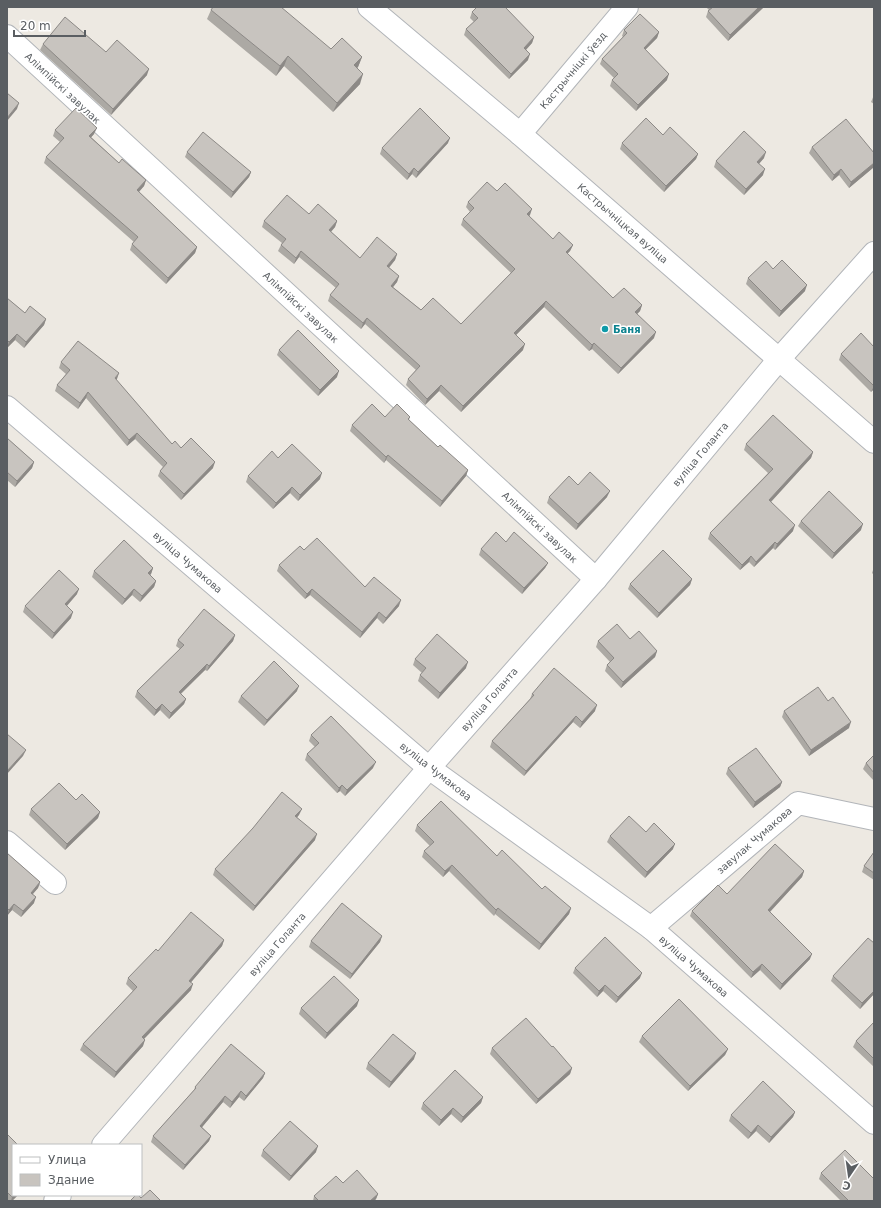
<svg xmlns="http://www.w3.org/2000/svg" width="881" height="1208" font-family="'DejaVu Sans',sans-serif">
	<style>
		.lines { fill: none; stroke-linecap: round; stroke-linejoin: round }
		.minor-casing { stroke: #b2b5b9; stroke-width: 24 }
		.tertiary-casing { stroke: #b2b5b9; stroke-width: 24 }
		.minor { stroke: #fff; stroke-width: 22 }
		.tertiary { stroke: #fff; stroke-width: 22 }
		.wall { fill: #aca9a4 }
		.shaded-wall { fill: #8c8986 }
		.building { fill: #c8c4bf; stroke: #8c8986 }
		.culture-dot { fill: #0f9aa8; stroke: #fff; stroke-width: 1.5 }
		.labels { text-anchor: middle; stroke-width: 3; stroke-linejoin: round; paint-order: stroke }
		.street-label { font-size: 10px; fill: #5a5e62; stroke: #fff }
		.culture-label { font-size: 10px; font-weight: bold; fill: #0d838f; stroke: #fff; text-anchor: start }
	</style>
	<rect width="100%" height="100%" fill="#ede9e2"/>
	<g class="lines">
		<defs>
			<g id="minor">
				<path d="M7,36L596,579"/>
				<path d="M520,134L627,7"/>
				<path d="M7,407L429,768L651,928L874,1123"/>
				<path d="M7,842L55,883"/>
				<path d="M651,928L798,803L874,819"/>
				<path d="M103,1145L429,768L596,579L780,358L874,253"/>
				<path d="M55,1201L60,1195"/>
			</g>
			<path id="tertiary" d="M369,7L520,134L874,442"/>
		</defs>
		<!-- minor casing -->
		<use href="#minor" class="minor-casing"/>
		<!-- tertiary casing -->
		<use href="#tertiary" class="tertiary-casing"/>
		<!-- minor -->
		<use href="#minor" class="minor"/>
		<!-- tertiary -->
		<use href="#tertiary" class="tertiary"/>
	</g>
	<!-- wall -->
	<g class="wall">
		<path d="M706,7H764L728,41L706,17L708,11L709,10Z"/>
		<path d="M211,10L331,49L362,57L358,67L357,68L360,84L333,112L284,66L276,76L207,19Z"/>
		<path d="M472,12L534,37L532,43L526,50L528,60L509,79L464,35L466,29L474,22L470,18Z"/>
		<path d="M624,30L659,32L657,38L645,50L667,80L636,111L610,86L612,80L614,78L600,64L602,59L623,37L622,36Z"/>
		<path d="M43,44L106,52L147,75L111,115L40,50Z"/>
		<path d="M874,95V104L871,102Z"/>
		<path d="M55,130L94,134L91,137L119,163L146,180L144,186L139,192L197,247L195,253L166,284L130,250L132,244L134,242L44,163L46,157L60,142L53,136Z"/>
		<path d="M663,135L698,154L696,159L664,192L620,149L622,143Z"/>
		<path d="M448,143L416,178L412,174L407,180L380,154L382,148Z"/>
		<path d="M812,147L874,153V167L849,188L839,175L832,181L809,153Z"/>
		<path d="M187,152L251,172L249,177L231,198L185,157Z"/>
		<path d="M764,158L759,164L763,175L744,195L714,167L716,161Z"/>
		<path d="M497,191L530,215L529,216L553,239L573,245L570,251L567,254L613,298L642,305L640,311L637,314L654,338L618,374L592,349L589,351L544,307L516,335L523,350L461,412L439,391L425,405L406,385L408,379L416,370L365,324L361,329L328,301L330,295L336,288L299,257L294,264L278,251L282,243L262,227L264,221L309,214L337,221L335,227L331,232L360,258L397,254L395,260L389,268L399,276L397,282L393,287L421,310L461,324L511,273L461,225L463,219L470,212L466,207L468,202Z"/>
		<path d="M773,269L805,291L779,317L746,284L748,278Z"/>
		<path d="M7,298L25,313L46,319L44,325L24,348L15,340L7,348Z"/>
		<path d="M874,347V389L871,392L839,360L841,354Z"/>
		<path d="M279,350L337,377L318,396L277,355Z"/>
		<path d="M61,362L117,379L116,380L172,444L181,448L213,468L181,500L158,476L160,471L163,467L135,439L127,446L86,398L78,409L55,391L57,385L66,374L59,368Z"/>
		<path d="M385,417H410L409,420L438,447L468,470L466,476L440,507L386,460L384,463L350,431L352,425Z"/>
		<path d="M7,438L34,462L32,468L15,487L7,480Z"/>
		<path d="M746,444L813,452L811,458L771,502L793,531L775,550L773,548L754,567L749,562L740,570L708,539L710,533L768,473L744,450Z"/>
		<path d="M278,458L320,479L298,501L290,493L273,509L246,482L248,476Z"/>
		<path d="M578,485L607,497L576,530L547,503L549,497Z"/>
		<path d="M801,521L861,530L832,559L798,526Z"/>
		<path d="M506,542L548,563L545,568L522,594L479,555L481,549Z"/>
		<path d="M304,550L365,587L399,606L383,624L377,618L360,638L310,595L305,599L277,571L279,565Z"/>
		<path d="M874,567V575L872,573Z"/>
		<path d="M153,568L151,574L150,575L156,581L154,587L140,602L132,595L122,605L92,577L94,571Z"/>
		<path d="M692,579L690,585L657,618L628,589L630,584Z"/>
		<path d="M77,594L67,606L71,618L52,639L23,612L25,606Z"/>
		<path d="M235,635L233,641L207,671L205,670L181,694L186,699L184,704L169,719L160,710L154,716L135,697L137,691L180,649L176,646L178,640Z"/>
		<path d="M630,639L657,651L655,657L621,688L605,671L607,665L610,662L596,647L598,641Z"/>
		<path d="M415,659L466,668L438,699L418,681L420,675L422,673L413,665Z"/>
		<path d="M297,691L264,726L238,702L241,696Z"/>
		<path d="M532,694L595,711L580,728L573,722L524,776L490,747L492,741L530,699Z"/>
		<path d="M784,711L849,728L809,756L782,717Z"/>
		<path d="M311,735L373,768L345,796L340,791L337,793L305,760L307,754L315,747L309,741Z"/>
		<path d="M874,755V781L863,769L866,763Z"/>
		<path d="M728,768L782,782L780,787L753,808L726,774Z"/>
		<path d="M76,800L100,812L98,818L65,850L29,815L31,809Z"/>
		<path d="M299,815L297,817L315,840L253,911L213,875L215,869Z"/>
		<path d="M417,825L497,856L542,889L571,908L569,914L539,950L495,914L494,916L449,871L443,877L422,857L424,851L430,846L415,831Z"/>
		<path d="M646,832L673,849L645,878L607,842L610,836Z"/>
		<path d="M874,852V880L862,872L864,866Z"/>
		<path d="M7,853L40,882L38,888L33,894L34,903L21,917L12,910L7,915Z"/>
		<path d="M804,871L802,877L770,912L810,959L780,990L760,970L751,978L690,916L692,911L727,894Z"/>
		<path d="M382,936L380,942L350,979L309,947L311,941Z"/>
		<path d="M224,940L222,946L191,982V990L144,1039L143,1046L114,1078L80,1050L83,1044L133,991L126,984L128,978L158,951Z"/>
		<path d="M575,968L640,978L616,1003L603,991L597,997L573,973Z"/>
		<path d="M833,976L874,994L860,1009L831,981Z"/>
		<path d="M357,1006L325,1039L299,1014L301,1008Z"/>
		<path d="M874,1022V1067L853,1047L856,1041Z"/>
		<path d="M642,1036L728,1049L725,1055L688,1091L639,1042Z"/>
		<path d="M492,1048L572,1068L570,1074L536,1104L490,1054Z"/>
		<path d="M414,1059L389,1088L366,1069L368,1063Z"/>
		<path d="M265,1073L263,1078L244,1101L239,1097L230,1108L223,1102L202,1127L211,1136L209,1141L183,1170L151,1142L153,1136L194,1090L195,1087Z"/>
		<path d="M483,1097L481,1103L461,1123L451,1114L439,1126L421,1109L423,1103Z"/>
		<path d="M795,1112L793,1117L769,1143L756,1131L748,1139L729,1121L731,1115Z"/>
		<path d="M7,1134L13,1195H18L12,1201H8L7,1200Z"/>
		<path d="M263,1150L316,1152L289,1181L261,1156Z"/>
		<path d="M821,1173L874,1201H841L819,1179Z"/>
		<path d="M343,1183L378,1194L376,1199L374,1201H313L314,1196Z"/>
	</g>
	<!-- shaded-wall -->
	<g class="shaded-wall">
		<path d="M759,7H764L728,41L730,35Z"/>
		<path d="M659,32L657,38L641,54L644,48Z"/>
		<path d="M534,37L532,43L522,54L524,48Z"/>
		<path d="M530,54L528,60L509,79L511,74Z"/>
		<path d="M288,56L284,66L276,76L280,66Z"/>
		<path d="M362,57L358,67L350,75L354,65Z"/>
		<path d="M149,69L147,75L111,115L113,109Z"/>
		<path d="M363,74L360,84L333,112L337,103Z"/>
		<path d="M669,74L667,80L636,111L638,105Z"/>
		<path d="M19,103L17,109L7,121V118Z"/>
		<path d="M97,128L94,134L87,142L89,136Z"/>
		<path d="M450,138L448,143L416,178L418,172Z"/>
		<path d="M766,152L764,158L755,168L757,162Z"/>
		<path d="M698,154L696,159L664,192L666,186Z"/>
		<path d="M874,163V167L849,188L851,182Z"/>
		<path d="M414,168L412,174L407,180L409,174Z"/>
		<path d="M765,169L763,175L744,195L746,189Z"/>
		<path d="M841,169L839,175L832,181L834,175Z"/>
		<path d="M251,172L249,177L231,198L233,192Z"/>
		<path d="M146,180L144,186L135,196L137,190Z"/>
		<path d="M532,209L530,215L525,220L527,214Z"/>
		<path d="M337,221L335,227L327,236L329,230Z"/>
		<path d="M573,245L570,251L563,258L566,252Z"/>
		<path d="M197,247L195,253L166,284L168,278Z"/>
		<path d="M301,251L299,257L294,264L296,258Z"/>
		<path d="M397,254L395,260L385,272L387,266Z"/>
		<path d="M399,276L397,282L389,292L391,286Z"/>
		<path d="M807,285L805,291L779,317L781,311Z"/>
		<path d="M546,301L544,307L512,339L514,333Z"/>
		<path d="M642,305L640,311L633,318L635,312Z"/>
		<path d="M367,318L365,324L361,329L363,323Z"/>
		<path d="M46,319L44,325L24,348L26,342Z"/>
		<path d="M656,332L654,338L618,374L621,368Z"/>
		<path d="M17,334L15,340L7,348L9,342Z"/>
		<path d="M594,343L592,349L589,351L592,345Z"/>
		<path d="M525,344L523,350L461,412L463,406Z"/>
		<path d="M339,371L337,377L318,396L320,390Z"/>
		<path d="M119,373L117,379L113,384L115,378Z"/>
		<path d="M441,385L439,391L425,405L427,399Z"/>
		<path d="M874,386V389L871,392Z"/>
		<path d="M88,392L86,398L78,409L80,403Z"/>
		<path d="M137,433L135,439L127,446L129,440Z"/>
		<path d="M813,452L811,458L767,506L769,500Z"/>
		<path d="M388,455L386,460L384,463L386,457Z"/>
		<path d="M34,462L32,468L15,487L17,481Z"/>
		<path d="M215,462L213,468L181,500L184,494Z"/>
		<path d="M468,470L466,476L440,507L442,501Z"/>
		<path d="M322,473L320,479L298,501L300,495Z"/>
		<path d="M292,487L290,493L273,509L276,503Z"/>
		<path d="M610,491L607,497L576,530L578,524Z"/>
		<path d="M863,524L861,530L832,559L834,553Z"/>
		<path d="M795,525L793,531L775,550L777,544Z"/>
		<path d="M775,542L773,548L754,567L756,562Z"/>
		<path d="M751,556L749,562L740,570L742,565Z"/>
		<path d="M548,563L545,568L522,594L524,588Z"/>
		<path d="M153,568L151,574L146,579L148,573Z"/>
		<path d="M692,579L690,585L657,618L659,613Z"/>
		<path d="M156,581L154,587L140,602L142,596Z"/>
		<path d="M79,589L77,594L63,610L65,604Z"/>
		<path d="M134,589L132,595L122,605L125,599Z"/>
		<path d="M312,589L310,595L305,599L307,594Z"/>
		<path d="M401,600L399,606L383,624L386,618Z"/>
		<path d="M73,612L71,618L52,639L54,633Z"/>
		<path d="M379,612L377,618L360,638L362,632Z"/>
		<path d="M235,635L233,641L207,671L209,666Z"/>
		<path d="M657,651L655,657L621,688L623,682Z"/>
		<path d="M468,662L466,668L438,699L440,693Z"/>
		<path d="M207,664L205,670L176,698L179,692Z"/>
		<path d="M299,686L297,691L264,726L267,720Z"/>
		<path d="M186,699L184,704L169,719L171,713Z"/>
		<path d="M162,704L160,710L154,716L156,710Z"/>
		<path d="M597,705L595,711L580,728L582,722Z"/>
		<path d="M576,716L573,722L524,776L526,771Z"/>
		<path d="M851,722L849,728L809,756L811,750Z"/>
		<path d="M26,750L23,756L7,774V771Z"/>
		<path d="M376,762L373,768L345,796L347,790Z"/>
		<path d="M782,782L780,787L753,808L755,802Z"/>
		<path d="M342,785L340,791L337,793L339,788Z"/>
		<path d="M302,809L299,815L293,822L295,816Z"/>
		<path d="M100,812L98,818L65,850L67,844Z"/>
		<path d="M317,834L315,840L253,911L255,906Z"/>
		<path d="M675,844L673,849L645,878L647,872Z"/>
		<path d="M452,865L449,871L443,877L445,871Z"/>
		<path d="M804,871L802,877L766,916L768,910Z"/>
		<path d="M40,882L38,888L29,898L31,893Z"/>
		<path d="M36,897L34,903L21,917L23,911Z"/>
		<path d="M14,904L12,910L7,916L9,910Z"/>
		<path d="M498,908L494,916L496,910Z"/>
		<path d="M571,908L569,914L539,950L541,944Z"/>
		<path d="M382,936L380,942L350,979L352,974Z"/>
		<path d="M224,940L222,946L187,987L189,981Z"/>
		<path d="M812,954L810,959L780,990L782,984Z"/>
		<path d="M762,964L760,970L751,978L753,972Z"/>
		<path d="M642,973L640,978L616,1003L618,997Z"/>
		<path d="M193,984L191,990L140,1043L142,1037Z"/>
		<path d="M605,985L603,991L597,997L599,991Z"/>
		<path d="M874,991V994L860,1009L862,1003Z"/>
		<path d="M359,1000L357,1006L325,1039L327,1033Z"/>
		<path d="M145,1040L143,1046L114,1078L116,1072Z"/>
		<path d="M728,1049L725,1055L688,1091L690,1086Z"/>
		<path d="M416,1053L414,1059L389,1088L391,1082Z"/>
		<path d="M572,1068L570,1074L536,1104L538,1099Z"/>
		<path d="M265,1073L263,1078L244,1101L246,1096Z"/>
		<path d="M241,1091L239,1097L230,1108L232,1102Z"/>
		<path d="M225,1096L223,1102L198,1132L200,1126Z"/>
		<path d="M483,1097L481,1103L461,1123L463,1117Z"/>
		<path d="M453,1108L451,1114L439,1126L441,1120Z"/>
		<path d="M795,1112L793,1117L769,1143L771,1137Z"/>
		<path d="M758,1125L756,1131L748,1139L751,1133Z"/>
		<path d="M211,1136L209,1141L183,1170L185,1165Z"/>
		<path d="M318,1146L316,1152L289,1181L291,1176Z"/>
		<path d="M378,1194L376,1199L374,1201H370Z"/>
		<path d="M14,1195H18L12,1201H11L12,1197Z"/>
	</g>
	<!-- building -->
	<g class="building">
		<path d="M213,7H281L331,49L342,38L362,57L354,65L363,74L337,103L288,56L280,66L211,10Z"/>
		<path d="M477,7H505L534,37L524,48L530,54L511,74L466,29L478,18L472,12Z"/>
		<path d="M713,7H759L730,35L708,11Z"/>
		<path d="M640,14L659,32L644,48L669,74L638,105L612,80L618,74L602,59L627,33L624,30Z"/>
		<path d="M65,17L106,52L117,40L149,69L113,109L43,44Z"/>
		<path d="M7,93L19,103L7,118Z"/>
		<path d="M76,108L97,128L89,136L119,163L122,159L146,180L137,190L197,247L168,278L132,244L138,237L46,157L64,138L55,130Z"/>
		<path d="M420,108L450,138L418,172L414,168L409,174L382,148Z"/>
		<path d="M646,118L663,135L670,127L698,154L666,186L622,143Z"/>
		<path d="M846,119L874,153V163L851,182L841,169L834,175L812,147Z"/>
		<path d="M744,131L766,152L757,162L765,169L746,189L716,161Z"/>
		<path d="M203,132L251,172L233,192L187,152Z"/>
		<path d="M487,182L497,191L505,183L532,209L527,214L553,239L559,232L573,245L566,252L613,298L624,288L642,305L635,312L656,332L621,368L594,343L592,345L546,301L514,333L525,344L463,406L441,385L427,399L408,379L420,366L367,318L363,323L330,295L339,284L301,251L296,258L281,245L286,239L264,221L287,195L309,214L318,204L337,221L329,230L360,258L377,237L397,254L387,266L399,276L391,286L421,310L433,298L461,324L515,269L463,219L474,208L468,202Z"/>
		<path d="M782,260L807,285L781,311L748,278L766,261L773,269Z"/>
		<path d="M7,298L25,313L30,306L46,319L26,342L17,334L9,342L7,340Z"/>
		<path d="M298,330L339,371L320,390L279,350Z"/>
		<path d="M861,333L874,347V386L841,354Z"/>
		<path d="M78,341L119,373L115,378L172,444L175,441L181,448L191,438L215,462L184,494L160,471L167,463L137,433L129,440L88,392L80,403L57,385L70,370L61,362Z"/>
		<path d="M372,404L385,417L397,404L410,417L408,419L438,447L440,445L468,470L442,501L388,455L386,457L352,425Z"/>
		<path d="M773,415L813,452L769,500L795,525L777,544L775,542L756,562L751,556L742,565L710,533L773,469L746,444Z"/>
		<path d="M7,438L34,462L17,481L7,472Z"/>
		<path d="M292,444L322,473L300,495L292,487L276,503L248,476L272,451L278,458Z"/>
		<path d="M590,472L610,491L578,524L549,497L569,476L578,485Z"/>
		<path d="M829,491L863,524L834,553L801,521Z"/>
		<path d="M496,532L506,542L514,532L548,563L524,588L481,549Z"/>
		<path d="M317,538L365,587L374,577L401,600L386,618L379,612L362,632L312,589L307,594L279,565L300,546L304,550Z"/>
		<path d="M124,540L153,568L148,573L156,581L142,596L134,589L125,599L94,571Z"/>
		<path d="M663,550L692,579L659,613L630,584Z"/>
		<path d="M59,570L79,589L65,604L73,612L54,633L25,606Z"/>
		<path d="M204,609L235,635L209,666L207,664L179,692L186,699L171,713L162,704L156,710L137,691L184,645L178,640Z"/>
		<path d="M617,624L630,639L639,631L657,651L623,682L607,665L614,658L598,641Z"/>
		<path d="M437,634L468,662L440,693L420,675L426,668L415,659Z"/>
		<path d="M274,661L299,686L267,720L241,696Z"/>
		<path d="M554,668L597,705L582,722L576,716L526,771L492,741L534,695L532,694Z"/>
		<path d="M818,687L828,701L833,697L851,722L811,750L784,711Z"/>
		<path d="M331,716L376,762L347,790L342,785L339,788L307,754L319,743L311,735Z"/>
		<path d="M7,734L26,750L7,771Z"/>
		<path d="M756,748L782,782L755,802L728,768Z"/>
		<path d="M874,755V773L866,763Z"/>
		<path d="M59,783L76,800L82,794L100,812L67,844L31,809Z"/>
		<path d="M282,792L302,809L295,816L317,834L255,906L215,869L253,828Z"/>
		<path d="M441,801L497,856L502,850L542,889L545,886L571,908L541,944L498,908L496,910L452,865L445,871L424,851L434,842L417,825Z"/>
		<path d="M629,816L646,832L654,823L675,844L647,872L610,836Z"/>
		<path d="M775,844L804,871L768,910L812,954L782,984L762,964L753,972L692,911L718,885L727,894Z"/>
		<path d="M874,852V873L864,866Z"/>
		<path d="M7,853L40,882L31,893L36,897L23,911L14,904L9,910L7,908Z"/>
		<path d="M342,903L382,936L352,974L311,941Z"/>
		<path d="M191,912L224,940L189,981L193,984L142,1037L145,1040L116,1072L83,1044L137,987L128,978L156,949L158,951Z"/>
		<path d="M605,937L642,973L618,997L605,985L599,991L575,968Z"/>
		<path d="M868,938L874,943V991L862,1003L833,976Z"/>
		<path d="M334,976L359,1000L327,1033L301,1008Z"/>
		<path d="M679,999L728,1049L690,1086L642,1036Z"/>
		<path d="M526,1018L552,1047L553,1046L572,1068L538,1099L492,1048Z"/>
		<path d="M874,1022V1059L856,1041Z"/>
		<path d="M393,1034L416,1053L391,1082L368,1063Z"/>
		<path d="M231,1044L265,1073L246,1096L241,1091L232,1102L225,1096L200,1126L211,1136L185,1165L153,1136L196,1088L195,1087Z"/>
		<path d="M455,1070L483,1097L463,1117L453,1108L441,1120L423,1103Z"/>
		<path d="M763,1081L795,1112L771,1137L758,1125L751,1133L731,1115Z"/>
		<path d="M290,1121L318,1146L291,1176L263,1150Z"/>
		<path d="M7,1134L18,1145H13V1195H14L12,1197L7,1192Z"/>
		<path d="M845,1150L874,1179V1201H849L821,1173Z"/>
		<path d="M357,1170L378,1194L370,1201H319L314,1196L336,1176L343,1183Z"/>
		<path d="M150,1190L161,1201H130L136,1195H138L141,1198Z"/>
	</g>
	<!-- markers -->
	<circle class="culture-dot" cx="605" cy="329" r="4"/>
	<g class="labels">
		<!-- street labels -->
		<g class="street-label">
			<text transform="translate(573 70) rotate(-50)" y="4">Кастрычніцкі ўезд</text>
			<text transform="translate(63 88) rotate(43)" y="4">Алімпійскі завулак</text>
			<text transform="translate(623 223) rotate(41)" y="4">Кастрычніцкая вуліца</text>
			<text transform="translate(301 307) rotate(43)" y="4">Алімпійскі завулак</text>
			<text transform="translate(700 454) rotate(-50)" y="4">вуліца Голанта</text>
			<text transform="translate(540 527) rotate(43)" y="4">Алімпійскі завулак</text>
			<text transform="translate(188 562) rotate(41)" y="4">вуліца Чумакова</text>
			<text transform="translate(489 699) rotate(-49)" y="4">вуліца Голанта</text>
			<text transform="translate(436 771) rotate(38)" y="4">вуліца Чумакова</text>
			<text transform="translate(754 840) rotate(-41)" y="4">завулак Чумакова</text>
			<text transform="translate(277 944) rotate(-49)" y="4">вуліца Голанта</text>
			<text transform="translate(694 966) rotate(41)" y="4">вуліца Чумакова</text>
		</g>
		<!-- culture labels -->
		<g class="culture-label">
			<text x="613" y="333">Баня</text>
		</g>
	</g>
	<!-- border -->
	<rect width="881" height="1208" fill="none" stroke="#5a5e62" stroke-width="16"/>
	<!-- legend -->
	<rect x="12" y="1144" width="130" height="52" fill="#ffffff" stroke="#bdbfc0"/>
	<rect x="20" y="1157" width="20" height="6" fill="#ffffff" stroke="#bdbfc0"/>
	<text x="48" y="1164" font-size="12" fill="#5a5e62">Улица</text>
	<rect x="20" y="1174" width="20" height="12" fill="#c8c4bf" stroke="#bdbfc0"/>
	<text x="48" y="1184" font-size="12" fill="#5a5e62">Здание</text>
	<!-- north arrow -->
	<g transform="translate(849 1176) rotate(193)" stroke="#ffffff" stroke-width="3" paint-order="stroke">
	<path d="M0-3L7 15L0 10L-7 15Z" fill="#5a5e62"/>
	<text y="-6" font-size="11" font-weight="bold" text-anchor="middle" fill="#5a5e62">С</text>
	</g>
	<!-- scale -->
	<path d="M14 30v6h71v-6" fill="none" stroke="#5a5e62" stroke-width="2"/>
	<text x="20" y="30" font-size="12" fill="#5a5e62" stroke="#ffffff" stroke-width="3" paint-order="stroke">20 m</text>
</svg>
